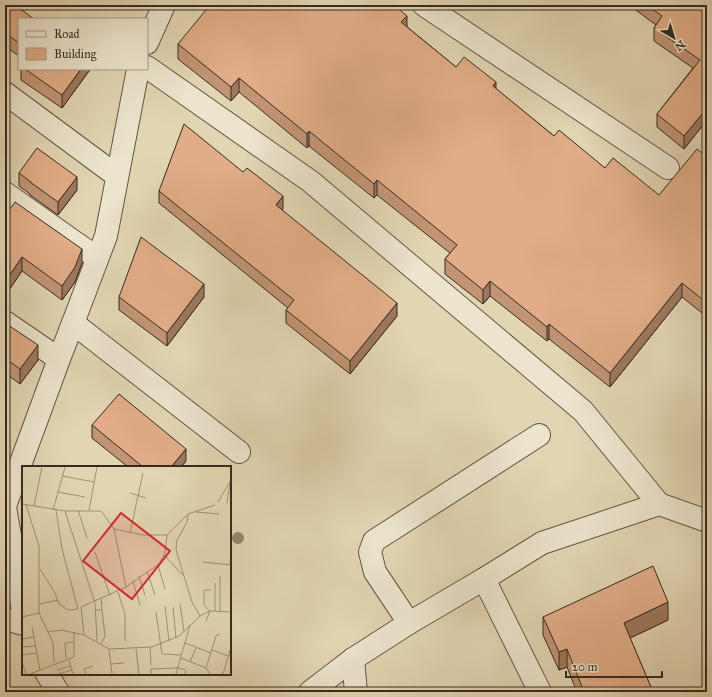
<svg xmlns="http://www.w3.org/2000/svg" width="712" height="697" font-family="'IM FELL Great Primer',serif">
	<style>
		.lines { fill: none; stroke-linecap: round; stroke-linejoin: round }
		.minor-casing { stroke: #605646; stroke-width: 24 }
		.minor { stroke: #ece4cd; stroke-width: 22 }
		.tree { fill: #91886e }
		.wall { fill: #c29474; stroke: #342c22 }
		.shaded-wall { fill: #9e785e; stroke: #342c22 }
		.building { fill: #e1ac87; stroke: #342c22 }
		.inset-road { fill: none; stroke: #9c9178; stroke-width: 1 }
		.view { fill: #d62828; fill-opacity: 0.15; stroke: #d62828; stroke-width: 2 }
		.inset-edge { fill: none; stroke: #342c22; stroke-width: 2 }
	</style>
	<rect width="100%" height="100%" fill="#e2d5b2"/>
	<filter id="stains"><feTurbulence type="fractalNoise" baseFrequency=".005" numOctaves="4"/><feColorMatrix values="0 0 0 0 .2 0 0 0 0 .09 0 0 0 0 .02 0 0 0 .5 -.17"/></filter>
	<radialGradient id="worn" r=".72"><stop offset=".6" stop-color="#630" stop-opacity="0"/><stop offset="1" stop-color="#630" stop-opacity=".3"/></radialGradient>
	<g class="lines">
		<defs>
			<g id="minor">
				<path d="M424,5L668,168"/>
				<path d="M147,43L164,5"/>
				<path d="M147,67L310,181L583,411L659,504"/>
				<path d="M5,93L117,176"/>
				<path d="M5,193L97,258"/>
				<path d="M5,322L59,359"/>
				<path d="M73,323L239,452"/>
				<path d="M5,506L59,359L73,323L106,236L138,69"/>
				<path d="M5,507L23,611"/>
				<path d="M484,579L540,692"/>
				<path d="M5,619L23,624"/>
				<path d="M409,623L375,572L370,552L374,541L539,435"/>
				<path d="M353,659L356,692"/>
				<path d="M47,674L58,692"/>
				<path d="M310,692L353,659L409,623L484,579L542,543L659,504L707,521"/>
			</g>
		</defs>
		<!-- minor casing -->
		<use href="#minor" class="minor-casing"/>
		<!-- minor -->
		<use href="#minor" class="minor"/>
	</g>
	<!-- trees -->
	<circle class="tree" cx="238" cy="538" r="6"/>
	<!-- wall -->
	<g class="wall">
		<path d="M5,5H17V6L19,19V56L5,46Z"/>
		<path d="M629,5H707V120L684,149L657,127V114L693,68L654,41V28L656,25Z"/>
		<path d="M407,27L456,67L496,89L554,136L605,168L659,195L707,157V317L682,297L610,387L549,339L547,341L490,296L483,304L445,274V259L450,253L377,195L374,198L309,146L307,148L239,92L231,101L178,59V44Z"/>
		<path d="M21,69H89V71L62,108L21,80Z"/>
		<path d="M19,173L77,190L58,215L30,195V194L19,186Z"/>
		<path d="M159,191L283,209L282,210L397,316L350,374L286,323V310L288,308L159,203Z"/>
		<path d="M5,216L82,263L75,282L62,300L22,271L5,296Z"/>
		<path d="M119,297H204L167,346L119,310Z"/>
		<path d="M5,323L38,360L20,384L5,373Z"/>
		<path d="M92,425L186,461L181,467H128L92,438Z"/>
		<path d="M543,617L668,620L630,638L653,692H577L567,667L559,670L543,635Z"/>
	</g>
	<!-- shaded-wall -->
	<g class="shaded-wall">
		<path d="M407,16V30L401,22Z"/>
		<path d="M81,69H89V71L62,108V95Z"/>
		<path d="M239,78V92L231,101V87Z"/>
		<path d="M496,82V97L493,86Z"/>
		<path d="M707,108V120L684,149V136Z"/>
		<path d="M309,131V146L307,148V134Z"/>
		<path d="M77,177V190L58,215V202Z"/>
		<path d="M377,180V195L374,198V184Z"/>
		<path d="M283,196V209L276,218V205Z"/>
		<path d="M82,249V263L75,282L62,300V286Z"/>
		<path d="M22,257V271L5,296V282Z"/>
		<path d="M490,281V296L483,304V290Z"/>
		<path d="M682,283V297L610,387V373Z"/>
		<path d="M204,284V297L167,346V333Z"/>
		<path d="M397,303V316L350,374V361Z"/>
		<path d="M549,324V339L547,341V327Z"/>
		<path d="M38,345V360L20,384V369Z"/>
		<path d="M186,449V461L181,467H171Z"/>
		<path d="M668,602V620L624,641V623Z"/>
		<path d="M567,649V667L559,670V652Z"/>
	</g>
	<!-- building -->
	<g class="building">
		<path d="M5,5H15L34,19H19V43L5,33Z"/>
		<path d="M210,5H394L407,16L401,22L456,67L464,57L496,82L493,86L554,136L559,130L605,168L613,158L659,195L697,149L707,157V303L682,283L610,373L549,324L547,327L490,281L483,290L445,259L457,245L377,180L374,184L309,131L307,134L239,78L231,87L178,44Z"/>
		<path d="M647,5H707V108L684,136L657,114L700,60L654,28L662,16Z"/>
		<path d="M25,69H81L62,95Z"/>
		<path d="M184,124L243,172L247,168L283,196L276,205L397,303L350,361L286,310L294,300L159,191Z"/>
		<path d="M37,148L77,177L58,202L30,182H31L19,173Z"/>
		<path d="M15,202L82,249L75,267L62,286L22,257L5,282V216Z"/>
		<path d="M141,237L204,284L167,333L119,297Z"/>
		<path d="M5,323L38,345L20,369L5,358Z"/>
		<path d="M119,394L186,449L171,467H143L92,425Z"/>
		<path d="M653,566L668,602L624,623L653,692H584L567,649L559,652L543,617Z"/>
	</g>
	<!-- overview -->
	<g transform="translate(22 466)">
		<rect width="209" height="209" fill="#e2d5b2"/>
		<path class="inset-road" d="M40,10L72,16M36,26L63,31M108,27L124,32M196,36L209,14M205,37L208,17M0,38L43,45H79L92,63L121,69H145L166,48L193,39M4,39L17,80V138L36,134M12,40L20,1M31,44L43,1M34,44L40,83L56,143M56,44L65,72M67,44L75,1M43,45L73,137L75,175M174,46L197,48M166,49L165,56L155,74L154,84L170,136L178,150M108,67L121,7M73,86L88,130M142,89L161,109M181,96L209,99M208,98L209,85M136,99L143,123M18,103L33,127L37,138L46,144L56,143M125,105L133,129M117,110L123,129M111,115L118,139M193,117V145M104,121L137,98L143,87L145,69M96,126L103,148V175M17,138V147L26,166L39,164L62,169L87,183L130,181L157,170L178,150L188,145L209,146M158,138L162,165M143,140L147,175M151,141L154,172M73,144H80L79,133M198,145V110M134,146L140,188L159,189M0,151L17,147M184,155L188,145L182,139V124H189M10,161L18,204M26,166L31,177L32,197M62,169L59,141L104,121L92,63M0,173L12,171M163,177L189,187M79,178L83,170L80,144M0,181L13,180M128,181L129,199M87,183L90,208M114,183L117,208M190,184L206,190M0,189L15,187M159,192L184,202L188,208M44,193L43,177L52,176M47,194L51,208M0,196L4,208M168,196L174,182M89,198L102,197M184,202L194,170L198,168M35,204L48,200M8,208L52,191V167M36,208L50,204M64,208L62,203L71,200M129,208V203L156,202L164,204L163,208M154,208L168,159M201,208L209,181"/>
		<path class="view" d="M99,47L148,85L110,133L61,95Z"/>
		<rect width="209" height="209" class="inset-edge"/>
	</g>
	<!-- margin -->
	<rect width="712" height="697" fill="none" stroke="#e2d5b2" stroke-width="20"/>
	<rect x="6" y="6" width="700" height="685" fill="none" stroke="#342c22" stroke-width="2"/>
	<rect x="10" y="10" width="692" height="677" fill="none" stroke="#342c22"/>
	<!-- legend -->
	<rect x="18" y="18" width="130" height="52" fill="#ece4cd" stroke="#a29a89"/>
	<rect x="26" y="31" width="20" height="6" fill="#ece4cd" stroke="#a29a89"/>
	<text x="54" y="38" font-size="12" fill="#342c22">Road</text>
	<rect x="26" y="48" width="20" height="12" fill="#e1ac87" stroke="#a29a89"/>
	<text x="54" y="58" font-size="12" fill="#342c22">Building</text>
	<!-- north arrow -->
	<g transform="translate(674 38) rotate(142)" stroke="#ece4cd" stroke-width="3" paint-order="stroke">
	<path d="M0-3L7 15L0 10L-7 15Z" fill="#342c22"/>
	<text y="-6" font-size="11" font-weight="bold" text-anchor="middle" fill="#342c22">N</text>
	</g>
	<!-- scale -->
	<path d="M566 671v6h96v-6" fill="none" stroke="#342c22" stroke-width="2"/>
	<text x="572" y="671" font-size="12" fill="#342c22" stroke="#ece4cd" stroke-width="3" paint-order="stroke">20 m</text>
	<rect width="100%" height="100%" filter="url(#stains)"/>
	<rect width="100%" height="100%" fill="url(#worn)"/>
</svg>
